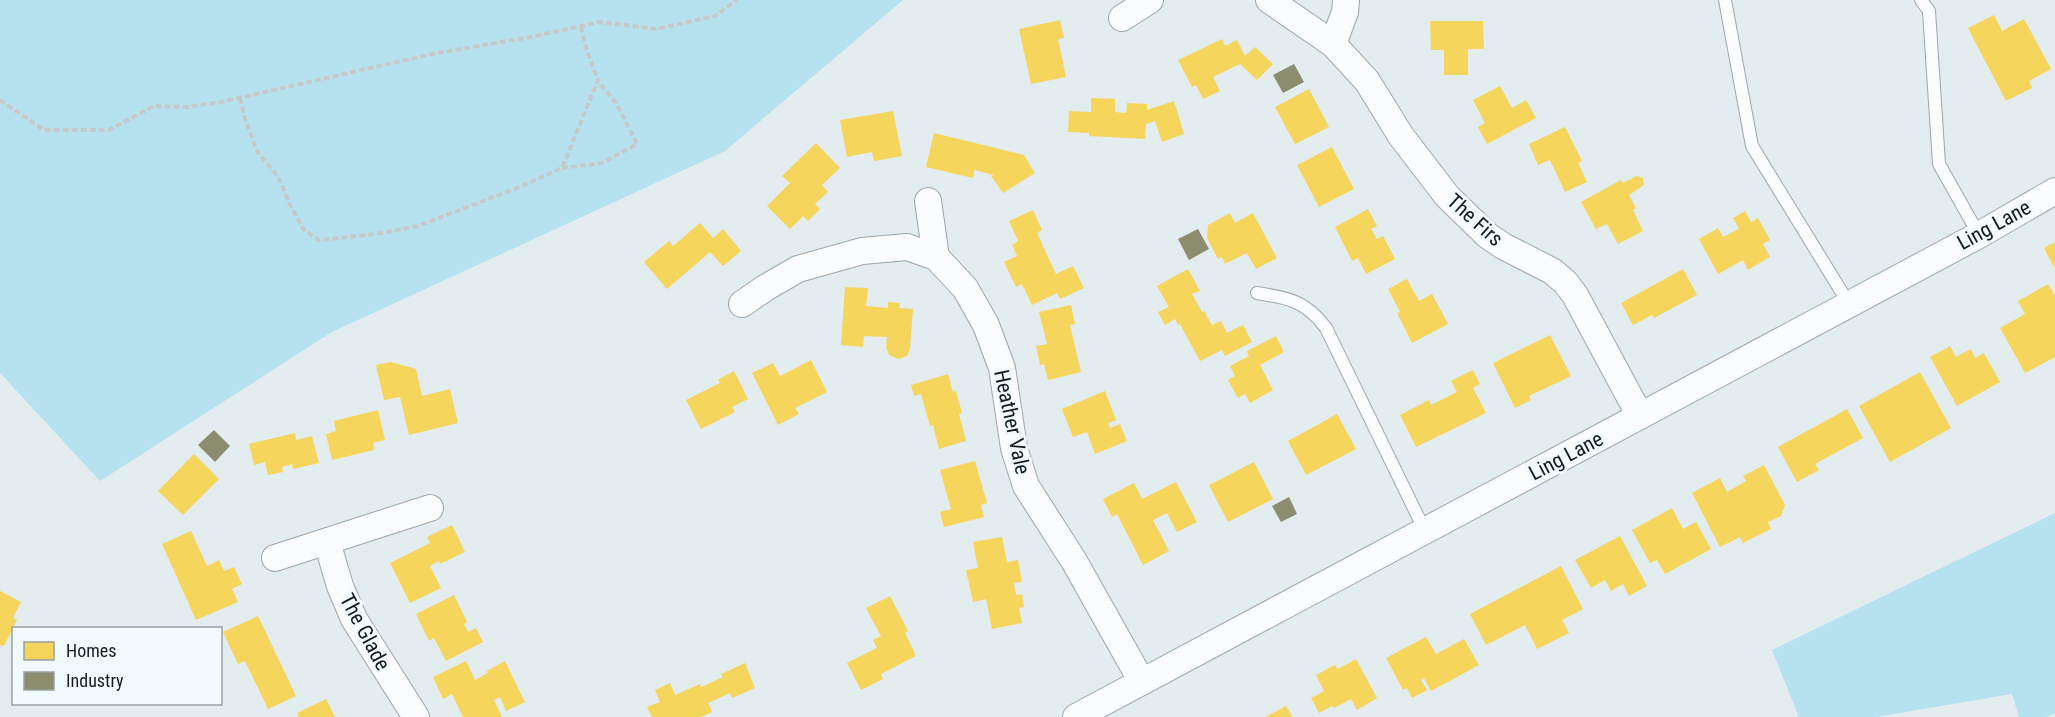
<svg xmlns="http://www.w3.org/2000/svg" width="2055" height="717" font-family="'Roboto Condensed',sans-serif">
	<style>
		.green { fill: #b6e2f0 }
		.homes { fill: #f6d55c }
		.industry { fill: #8c8c6e }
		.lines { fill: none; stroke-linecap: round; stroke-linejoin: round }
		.service-casing { stroke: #9fa6a8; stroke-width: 14 }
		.minor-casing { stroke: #9fa6a8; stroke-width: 28 }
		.path { stroke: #c6c9ca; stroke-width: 4; stroke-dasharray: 6 3; stroke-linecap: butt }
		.service { stroke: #fbfcfd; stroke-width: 12 }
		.minor { stroke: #fbfcfd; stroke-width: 26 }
		.labels { text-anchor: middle; stroke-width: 6; stroke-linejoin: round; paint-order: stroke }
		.street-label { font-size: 21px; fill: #161b1d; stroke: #f1fafe }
	</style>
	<rect width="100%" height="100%" fill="#e3ecef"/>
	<!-- green -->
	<g class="green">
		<path d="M0,0H903L725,151L332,332L100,481L0,373Z"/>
		<path d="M2055,513V713L2047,717H2019L2012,694L1876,717H1799L1772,650Z"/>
	</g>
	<!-- homes -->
	<g class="homes">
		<path d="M1994,15L2002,31L2024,19L2051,69L2029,81L2032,88L2006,101L1968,28Z"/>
		<path d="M1060,20L1064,38L1058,39L1066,77L1031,84L1019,29Z"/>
		<path d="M1430,21H1483L1484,49H1468V75H1444V50H1431Z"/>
		<path d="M1222,39L1225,46L1237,40L1245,56L1255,47L1273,64L1257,80L1240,64L1213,77L1220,91L1203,99L1196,85L1192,87L1178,60Z"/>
		<path d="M1500,86L1512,108L1526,100L1536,118L1487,144L1478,127L1485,123L1473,100Z"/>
		<path d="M1309,89L1329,127L1295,144L1275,107Z"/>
		<path d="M1091,98L1115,99V112L1126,113L1127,103L1147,104V110L1174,101L1184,134L1162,142L1155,121L1146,124L1145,139L1089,136V133L1068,132L1069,111L1091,112Z"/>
		<path d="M893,111L902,156L874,161L872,152L847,157L840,120Z"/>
		<path d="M1565,127L1582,161L1578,163L1587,182L1565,192L1550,160L1538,165L1529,144Z"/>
		<path d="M934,133L1024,155L1035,173L1003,193L991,176L994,175L974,170L973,178L926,167Z"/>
		<path d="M816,143L840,168L822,185L828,192L815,204L820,209L808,221L803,216L790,229L767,206L790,183L782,176Z"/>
		<path d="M1332,147L1354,189L1319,207L1297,165Z"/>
		<path d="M1636,176L1643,178L1644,185L1629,195L1636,208L1633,210L1643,231L1618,244L1607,224L1596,229L1581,202L1621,180L1623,183Z"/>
		<path d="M1368,209L1377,226L1371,229L1377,239L1383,236L1395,259L1366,274L1358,258L1352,261L1335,227Z"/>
		<path d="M1033,210L1042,230L1037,233L1056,274L1073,266L1084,288L1060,299L1057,293L1032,305L1022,284L1016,287L1004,262L1017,256L1012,245L1018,241L1009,221Z"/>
		<path d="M1745,211L1751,222L1758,218L1770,240L1763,244L1770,257L1748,270L1743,260L1718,274L1699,239L1718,228L1723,237L1739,229L1733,218Z"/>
		<path d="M1230,213L1235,223L1253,213L1277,258L1256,269L1247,253L1225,264L1222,257L1218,259L1207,238L1208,225Z"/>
		<path d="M700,223L713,238L723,229L741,251L723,266L710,252L667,289L644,262L669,241L673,246Z"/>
		<path d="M2055,242V269L2044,248Z"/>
		<path d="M1188,269L1200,291L1192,294L1202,312L1204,311L1212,325L1221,321L1227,333L1243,325L1252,342L1225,356L1222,350L1200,361L1180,324L1178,325L1175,319L1165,325L1158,312L1169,307L1157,286Z"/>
		<path d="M1683,269L1697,295L1654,318L1652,315L1633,325L1621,303Z"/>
		<path d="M1407,279L1419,301L1432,294L1448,324L1412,343L1397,313L1400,312L1388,289Z"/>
		<path d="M2048,284L2055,296V357L2025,373L2000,328L2025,314L2018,301Z"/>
		<path d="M845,287L868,288L866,306L888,308V302L900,303L899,308L913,309L910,349L907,356L899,359L889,355L886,348L887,337L864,336L863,347L841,345Z"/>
		<path d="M1071,305L1075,324L1070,325L1081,372L1048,380L1044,364L1040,365L1036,346L1047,344L1039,312Z"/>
		<path d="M1550,335L1571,376L1529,396L1531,400L1515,408L1493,363Z"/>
		<path d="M1276,336L1284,352L1260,365L1273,390L1250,403L1245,394L1238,398L1228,380L1235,376L1230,366L1249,356L1247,351Z"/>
		<path d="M1950,346L1956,357L1971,349L1975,358L1984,353L2000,382L1957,406L1930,357Z"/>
		<path d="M811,360L827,392L795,408L799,414L778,425L752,373L773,363L780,376Z"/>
		<path d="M391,362L416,369L422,396L450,389L458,423L409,435L400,397L384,400L376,365Z"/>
		<path d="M1473,370L1480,384L1473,388L1486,413L1416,447L1400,415L1429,400L1431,405L1457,392L1451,381Z"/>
		<path d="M734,371L748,399L732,407L735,412L701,429L686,400L720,383L718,380Z"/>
		<path d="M1920,372L1951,428L1890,462L1859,406Z"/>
		<path d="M948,374L953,392L956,391L962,413L959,414L966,441L939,449L933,425L930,426L921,394L914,396L911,385Z"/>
		<path d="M1105,391L1116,420L1108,423L1110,428L1120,424L1127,441L1095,454L1087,432L1073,437L1062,409Z"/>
		<path d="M1847,409L1863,438L1815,464L1819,470L1797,482L1778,447Z"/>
		<path d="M378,410L385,440L373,443L374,450L332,460L326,434L336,431L334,421Z"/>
		<path d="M1337,414L1356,449L1306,475L1288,441Z"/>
		<path d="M295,433L296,440L312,436L319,463L293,469L292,464L282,467L283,472L268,475L265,462L254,465L249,444Z"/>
		<path d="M194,454L219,479L183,515L158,491Z"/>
		<path d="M975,461L987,503L981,505L984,517L944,527L940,512L951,509L940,470Z"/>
		<path d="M1254,462L1273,499L1228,522L1209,485Z"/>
		<path d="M1764,465L1785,505L1781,516L1768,522L1771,529L1743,543L1740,537L1720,547L1692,493L1720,478L1727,492L1746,481L1743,476Z"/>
		<path d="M1176,482L1197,522L1177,532L1167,513L1153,520L1169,551L1143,565L1117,514L1112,517L1103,499L1134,483L1142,499Z"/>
		<path d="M1672,508L1683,529L1696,522L1711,549L1665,574L1657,560L1650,563L1632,530Z"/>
		<path d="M452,525L465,552L440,564L439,561L430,566L441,588L410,603L390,563L430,543L427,537Z"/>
		<path d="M191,531L207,566L219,560L224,571L234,567L242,584L232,589L238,602L196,620L162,544Z"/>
		<path d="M1620,536L1647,586L1629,596L1623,584L1611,591L1605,580L1591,588L1575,560Z"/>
		<path d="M1002,537L1007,562L1018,560L1022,582L1014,583L1016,595L1022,594L1024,607L1019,608L1022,623L992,629L986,599L973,602L966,570L978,568L973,542Z"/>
		<path d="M1561,566L1583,609L1562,620L1569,633L1537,649L1525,625L1486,645L1470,614Z"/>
		<path d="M0,591L21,602L13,618L17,620L4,646L0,645Z"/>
		<path d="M454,595L467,622L464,624L468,632L476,628L483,642L446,661L434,638L429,641L416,614Z"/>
		<path d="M890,596L908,631L905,633L916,656L881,674L883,679L861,690L847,663L877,648L873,640L881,636L866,608Z"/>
		<path d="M258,616L296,696L268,709L245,661L238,664L223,632Z"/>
		<path d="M1426,637L1436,654L1464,639L1479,665L1431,691L1424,678L1421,680L1427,690L1412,698L1407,688L1403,690L1386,658Z"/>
		<path d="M1356,659L1377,698L1357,710L1351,699L1334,708L1332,706L1319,713L1311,698L1324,691L1316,675L1335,665L1338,669Z"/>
		<path d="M466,661L475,680L488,673L487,671L505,661L525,702L506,711L500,697L494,700L502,717H463L452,694L443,699L433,677Z"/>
		<path d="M745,663L755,688L732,698L730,693L708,703L712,712L701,717H652L647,707L660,702L655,690L670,683L675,695L700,684L701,687L723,677L721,674Z"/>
		<path d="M326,699L335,717H299L297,713Z"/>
		<path d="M1286,706L1292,717H1265Z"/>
	</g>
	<!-- industry -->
	<g class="industry">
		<path d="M1294,64L1304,82L1283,93L1273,75Z"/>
		<path d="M1198,229L1209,249L1189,260L1178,239Z"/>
		<path d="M214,430L230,446L215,462L198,445Z"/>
		<path d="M1289,497L1297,514L1281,522L1272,506Z"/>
	</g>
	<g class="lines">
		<defs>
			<g id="service">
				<path d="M1725,0L1752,146L1849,304"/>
				<path d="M1921,0L1929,11L1939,164L1979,235"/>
				<path d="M1257,293C1289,298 1306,301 1326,328L1425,531"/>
			</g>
			<g id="minor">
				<path d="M1269,0L1333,44"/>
				<path d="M1346,0L1345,12L1333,44L1367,81L1401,136L1447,196L1487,235L1503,246L1552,271L1565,282L1575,295L1640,416"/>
				<path d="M1122,18L1150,0"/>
				<path d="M928,201L936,257"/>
				<path d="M742,304L765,288L798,269L862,251L907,247L936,257L965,288L986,325L1002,368L1014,448L1026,486L1074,561L1142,682"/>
				<path d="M327,542L340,586L354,619L416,717"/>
				<path d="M275,558L430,508"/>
				<path d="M1076,717L1979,235L2055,191"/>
			</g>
		</defs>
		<!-- service casing -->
		<use href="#service" class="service-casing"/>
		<!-- minor casing -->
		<use href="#minor" class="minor-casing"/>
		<!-- path -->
		<g class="path">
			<path d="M240,98L245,119L258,153L278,176L289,203L304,230L319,240L376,234L418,226L517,188L562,168L598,80L587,51L581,27"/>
			<path d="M0,100L44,130H109L154,106L187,107L221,102L432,54L531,37L600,22L656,29L715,16L737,0"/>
			<path d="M562,168L602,163L637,144L616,103L598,81"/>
		</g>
		<!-- service -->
		<use href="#service" class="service"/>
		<!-- minor -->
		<use href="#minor" class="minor"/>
	</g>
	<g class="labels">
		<!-- street labels -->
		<g class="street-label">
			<text transform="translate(1475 220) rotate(42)" y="7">The Firs</text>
			<text transform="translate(1994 225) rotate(-29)" y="7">Ling Lane</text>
			<text transform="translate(1012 422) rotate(78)" y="7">Heather Vale</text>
			<text transform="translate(1566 456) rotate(-28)" y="7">Ling Lane</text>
			<text transform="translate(365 632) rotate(62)" y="7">The Glade</text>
		</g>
	</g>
	<!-- legend -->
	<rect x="12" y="627" width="210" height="78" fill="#f1fafe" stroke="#99a1a4" stroke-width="1.5"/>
	<rect x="24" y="642" width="30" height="18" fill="#f6d55c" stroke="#99a1a4" stroke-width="1.5"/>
	<text x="66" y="657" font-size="18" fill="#161b1d">Homes</text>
	<rect x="24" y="672" width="30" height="18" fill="#8c8c6e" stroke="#99a1a4" stroke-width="1.5"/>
	<text x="66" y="687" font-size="18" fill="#161b1d">Industry</text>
</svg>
